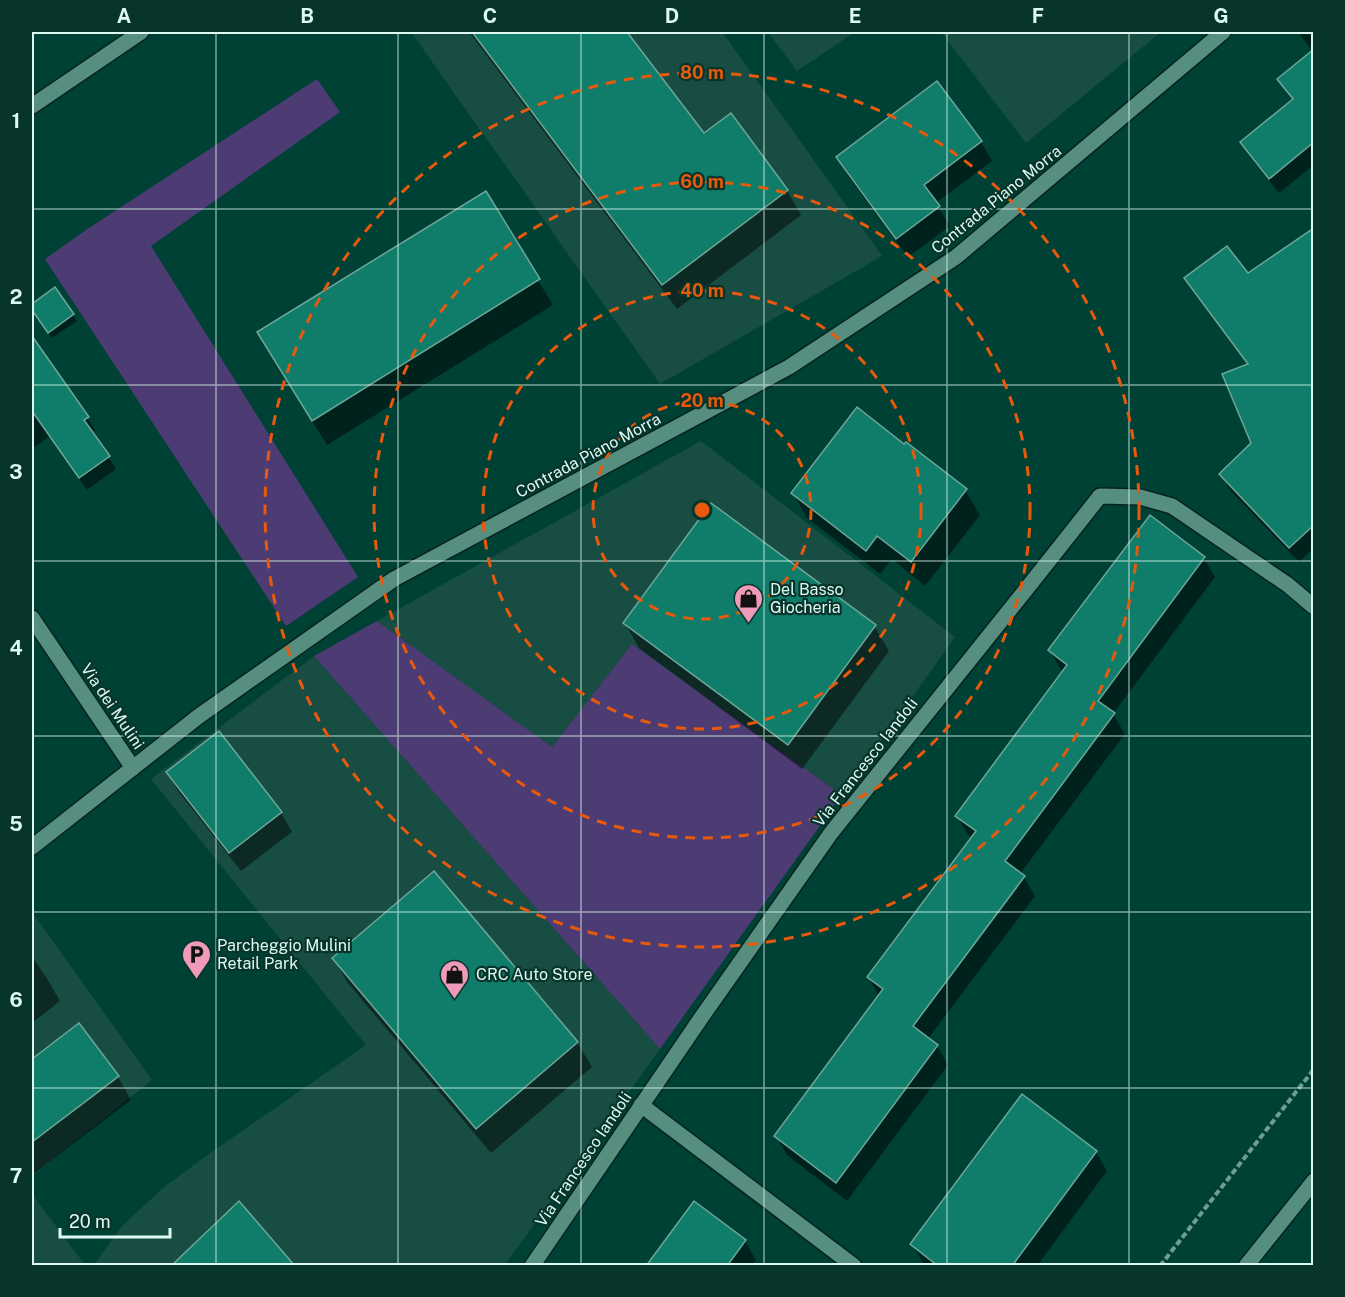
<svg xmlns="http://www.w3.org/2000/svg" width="1345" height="1297" font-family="'Public Sans',sans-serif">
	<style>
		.built { fill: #174d42 }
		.green { fill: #4d3c73 }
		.shadow { fill: #0007 }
		.building { fill: #0f7d6a; stroke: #6ea799; stroke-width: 1.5 }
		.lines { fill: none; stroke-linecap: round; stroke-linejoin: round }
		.minor-casing { stroke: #06241e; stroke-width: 18 }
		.path { stroke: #6f9d94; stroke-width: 4; stroke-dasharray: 6 3; stroke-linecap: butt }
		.minor { stroke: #568e80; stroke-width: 15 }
		.grid { fill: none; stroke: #ddf9f1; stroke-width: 1.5; stroke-opacity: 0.55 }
		.ring { fill: none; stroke: #e8590c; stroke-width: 3; stroke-dasharray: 10 8 }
		.labels { text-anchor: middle; stroke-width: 4.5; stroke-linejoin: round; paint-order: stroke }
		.street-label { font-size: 16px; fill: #ddf9f1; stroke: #07352c }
		.poi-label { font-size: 16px; fill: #ddf9f1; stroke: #07352c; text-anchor: start }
		.centre { fill: #e8590c; stroke: #07352c; stroke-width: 3 }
		.ring-label { font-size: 18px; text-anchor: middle; font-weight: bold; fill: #e8590c; stroke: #07352c; stroke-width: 4.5; stroke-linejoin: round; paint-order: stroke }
		.neatline { fill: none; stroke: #ddf9f1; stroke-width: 2 }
		.grid-label { font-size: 20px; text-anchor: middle; font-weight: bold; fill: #ddf9f1 }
	</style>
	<rect width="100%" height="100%" fill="#004136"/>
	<!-- built -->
	<g class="built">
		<path d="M411,32H722L882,256L660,384Z"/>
		<path d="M768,32H855L797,71Z"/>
		<path d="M941,32H1161L1026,143Z"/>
		<path d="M701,441L955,637L842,795L632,644L553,748L377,621Z"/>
		<path d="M314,656L660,1049L505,1265L93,1266L122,1226L163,1188L206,1156L366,1045L151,779Z"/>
		<path d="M32,912L152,1080L32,1176Z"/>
		<path d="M32,1194L85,1265H32Z"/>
	</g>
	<!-- green -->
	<g class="green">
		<path d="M317,79L340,112L151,246L358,577L286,626L45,259L86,230Z"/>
		<path d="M377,621L552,747L632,644L842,795L660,1049L314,656Z"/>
	</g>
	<!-- shadow -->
	<g class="shadow">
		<path d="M469,32H625L704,135L787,191L801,215L677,309Z"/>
		<path d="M1298,32H1314V165L1279,193L1251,158L1241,143L1292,101L1279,80L1313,52Z"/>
		<path d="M937,83L981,142L992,161L936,203L950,226L908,257L848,176L837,157Z"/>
		<path d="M485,193L553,305L327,445L273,358Z"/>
		<path d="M1186,278L1314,353V548L1299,562L1229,489L1221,474L1253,443L1248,365L1195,293Z"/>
		<path d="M55,289L77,321L52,338L34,312L32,306Z"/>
		<path d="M42,353L87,417L95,430L92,432L116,469L87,490L50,436L32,449V361Z"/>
		<path d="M965,490L980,515L925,586L892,559L880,574L807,518L793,493Z"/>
		<path d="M1150,517L1204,558L1215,577L1113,714L1125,734L1020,874L1024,877L1035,896L928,1039L937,1046L948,1065L847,1201L787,1155L776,1136L880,997L868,977L972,838L968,835L957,816L1064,672L1061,670L1050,651Z"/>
		<path d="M625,623L874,626L889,651L802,769L639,648Z"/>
		<path d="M168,772L281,813L292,832L241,871L178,791Z"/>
		<path d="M32,957L46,977L60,1001L32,1023Z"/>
		<path d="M334,959L577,1042L592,1067L491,1153L348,983Z"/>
		<path d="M79,1025L118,1077L131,1100L32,1175V1060Z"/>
		<path d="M1022,1096L1096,1152L1107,1171L1037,1266H926L923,1263L912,1244Z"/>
		<path d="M745,1241L756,1260L752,1266H648Z"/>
	</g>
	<!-- building -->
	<g class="building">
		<path d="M472,32H627L704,133L731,113L788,190L662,285Z"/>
		<path d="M1314,49V142L1269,179L1240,142L1293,99L1277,79Z"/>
		<path d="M937,81L982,141L924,185L940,206L896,239L836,157Z"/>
		<path d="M486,191L540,279L312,421L257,332Z"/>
		<path d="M1314,228V525L1289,548L1219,474L1251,443L1222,374L1248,364L1184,278L1227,246L1248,273Z"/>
		<path d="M55,287L74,314L48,333L32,310V304Z"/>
		<path d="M32,336L89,417L84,420L110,456L79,478L32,411Z"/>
		<path d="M857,407L904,444L906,442L967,489L911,562L877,536L866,551L791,493Z"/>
		<path d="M711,503L876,625L788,745L623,623Z"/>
		<path d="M1150,515L1205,557L1098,701L1115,713L1005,861L1025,876L913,1026L938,1045L836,1183L774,1136L883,989L867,977L976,831L955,816L1067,665L1048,650Z"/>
		<path d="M219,731L282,812L229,853L166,772Z"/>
		<path d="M434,871L578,1042L476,1129L332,958Z"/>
		<path d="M79,1023L119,1076L32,1142V1059Z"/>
		<path d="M1022,1094L1097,1151L1012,1266H938L910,1244Z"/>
		<path d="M239,1201L295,1266H171Z"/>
		<path d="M694,1201L746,1240L727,1266H646Z"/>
	</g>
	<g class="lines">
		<defs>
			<g id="minor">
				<path d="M32,106L141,32"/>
				<path d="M32,618L133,768"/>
				<path d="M32,847L199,716L394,579L789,367L956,257L1223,32"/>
				<path d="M641,1105L854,1266"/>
				<path d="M532,1266L701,1018L831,833L1028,587L1100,496L1140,497L1172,506L1288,585L1314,607"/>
				<path d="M1246,1266L1314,1181"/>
			</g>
		</defs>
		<!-- minor casing -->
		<use href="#minor" class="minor-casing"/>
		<!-- path -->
		<path class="path" d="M1160,1266L1314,1069"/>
		<!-- minor -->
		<use href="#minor" class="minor"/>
	</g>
	<!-- grid -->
	<path class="grid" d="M216,32V1266M398,32V1266M581,32V1266M764,32V1266M947,32V1266M1129,32V1266M32,209H1314M32,385H1314M32,561H1314M32,736H1314M32,912H1314M32,1088H1314"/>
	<!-- distance rings -->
	<g class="ring">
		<circle cx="702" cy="510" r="109"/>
		<circle cx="702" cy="510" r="219"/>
		<circle cx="702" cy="510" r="328"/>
		<circle cx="702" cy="510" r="437"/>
	</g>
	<!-- icons -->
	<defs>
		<symbol id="shop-pin" viewBox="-11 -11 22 30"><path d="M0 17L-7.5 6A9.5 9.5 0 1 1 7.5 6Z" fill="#ef9ab8" stroke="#07352c"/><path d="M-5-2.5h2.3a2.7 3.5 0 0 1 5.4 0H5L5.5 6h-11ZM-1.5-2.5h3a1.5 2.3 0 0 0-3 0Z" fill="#111"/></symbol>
		<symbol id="parking-pin" viewBox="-11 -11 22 30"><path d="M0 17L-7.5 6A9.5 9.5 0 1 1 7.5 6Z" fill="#ef9ab8" stroke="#07352c"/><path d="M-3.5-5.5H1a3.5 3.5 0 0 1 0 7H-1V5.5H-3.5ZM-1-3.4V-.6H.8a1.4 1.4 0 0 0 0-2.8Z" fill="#111"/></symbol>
	</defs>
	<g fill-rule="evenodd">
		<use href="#shop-pin" x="732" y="582" width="33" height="45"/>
		<use href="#parking-pin" x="180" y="938" width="33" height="45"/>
		<use href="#shop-pin" x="438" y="958" width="33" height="45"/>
	</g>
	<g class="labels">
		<!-- street labels -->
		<g class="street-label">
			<text transform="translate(996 199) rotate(-39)" y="6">Contrada Piano Morra</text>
			<text transform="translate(588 455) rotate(-28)" y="6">Contrada Piano Morra</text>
			<text transform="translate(113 706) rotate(56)" y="6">Via dei Mulini</text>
			<text transform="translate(865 762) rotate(-52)" y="6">Via Francesco Iandoli</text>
			<text transform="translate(583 1159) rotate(-56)" y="6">Via Francesco Iandoli</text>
		</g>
		<!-- poi labels -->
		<g class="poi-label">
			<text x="770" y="595">Del Basso<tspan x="770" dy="18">Giocheria</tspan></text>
			<text x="217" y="951">Parcheggio Mulini<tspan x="217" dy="18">Retail Park</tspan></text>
			<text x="476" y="980">CRC Auto Store</text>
		</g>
	</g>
	<circle cx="702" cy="510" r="9" class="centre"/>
	<g class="ring-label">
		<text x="702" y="79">80 m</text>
		<text x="702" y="188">60 m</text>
		<text x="702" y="297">40 m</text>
		<text x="702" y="407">20 m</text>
	</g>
	<!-- border -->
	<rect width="1345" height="1297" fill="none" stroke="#07352c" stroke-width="66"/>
	<!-- scale -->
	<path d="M60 1228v9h110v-9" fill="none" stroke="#ddf9f1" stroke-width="3"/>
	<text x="69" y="1228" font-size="18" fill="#ddf9f1" stroke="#07352c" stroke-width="4.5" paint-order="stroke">20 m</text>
	<rect x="33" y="33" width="1279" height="1231" class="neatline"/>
	<g class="grid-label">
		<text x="124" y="23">A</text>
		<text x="307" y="23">B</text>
		<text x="490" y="23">C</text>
		<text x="672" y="23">D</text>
		<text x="855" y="23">E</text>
		<text x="1038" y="23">F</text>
		<text x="1221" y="23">G</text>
		<text x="16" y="128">1</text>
		<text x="16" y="304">2</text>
		<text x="16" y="479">3</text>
		<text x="16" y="655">4</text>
		<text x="16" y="831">5</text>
		<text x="16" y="1007">6</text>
		<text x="16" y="1183">7</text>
	</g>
</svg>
